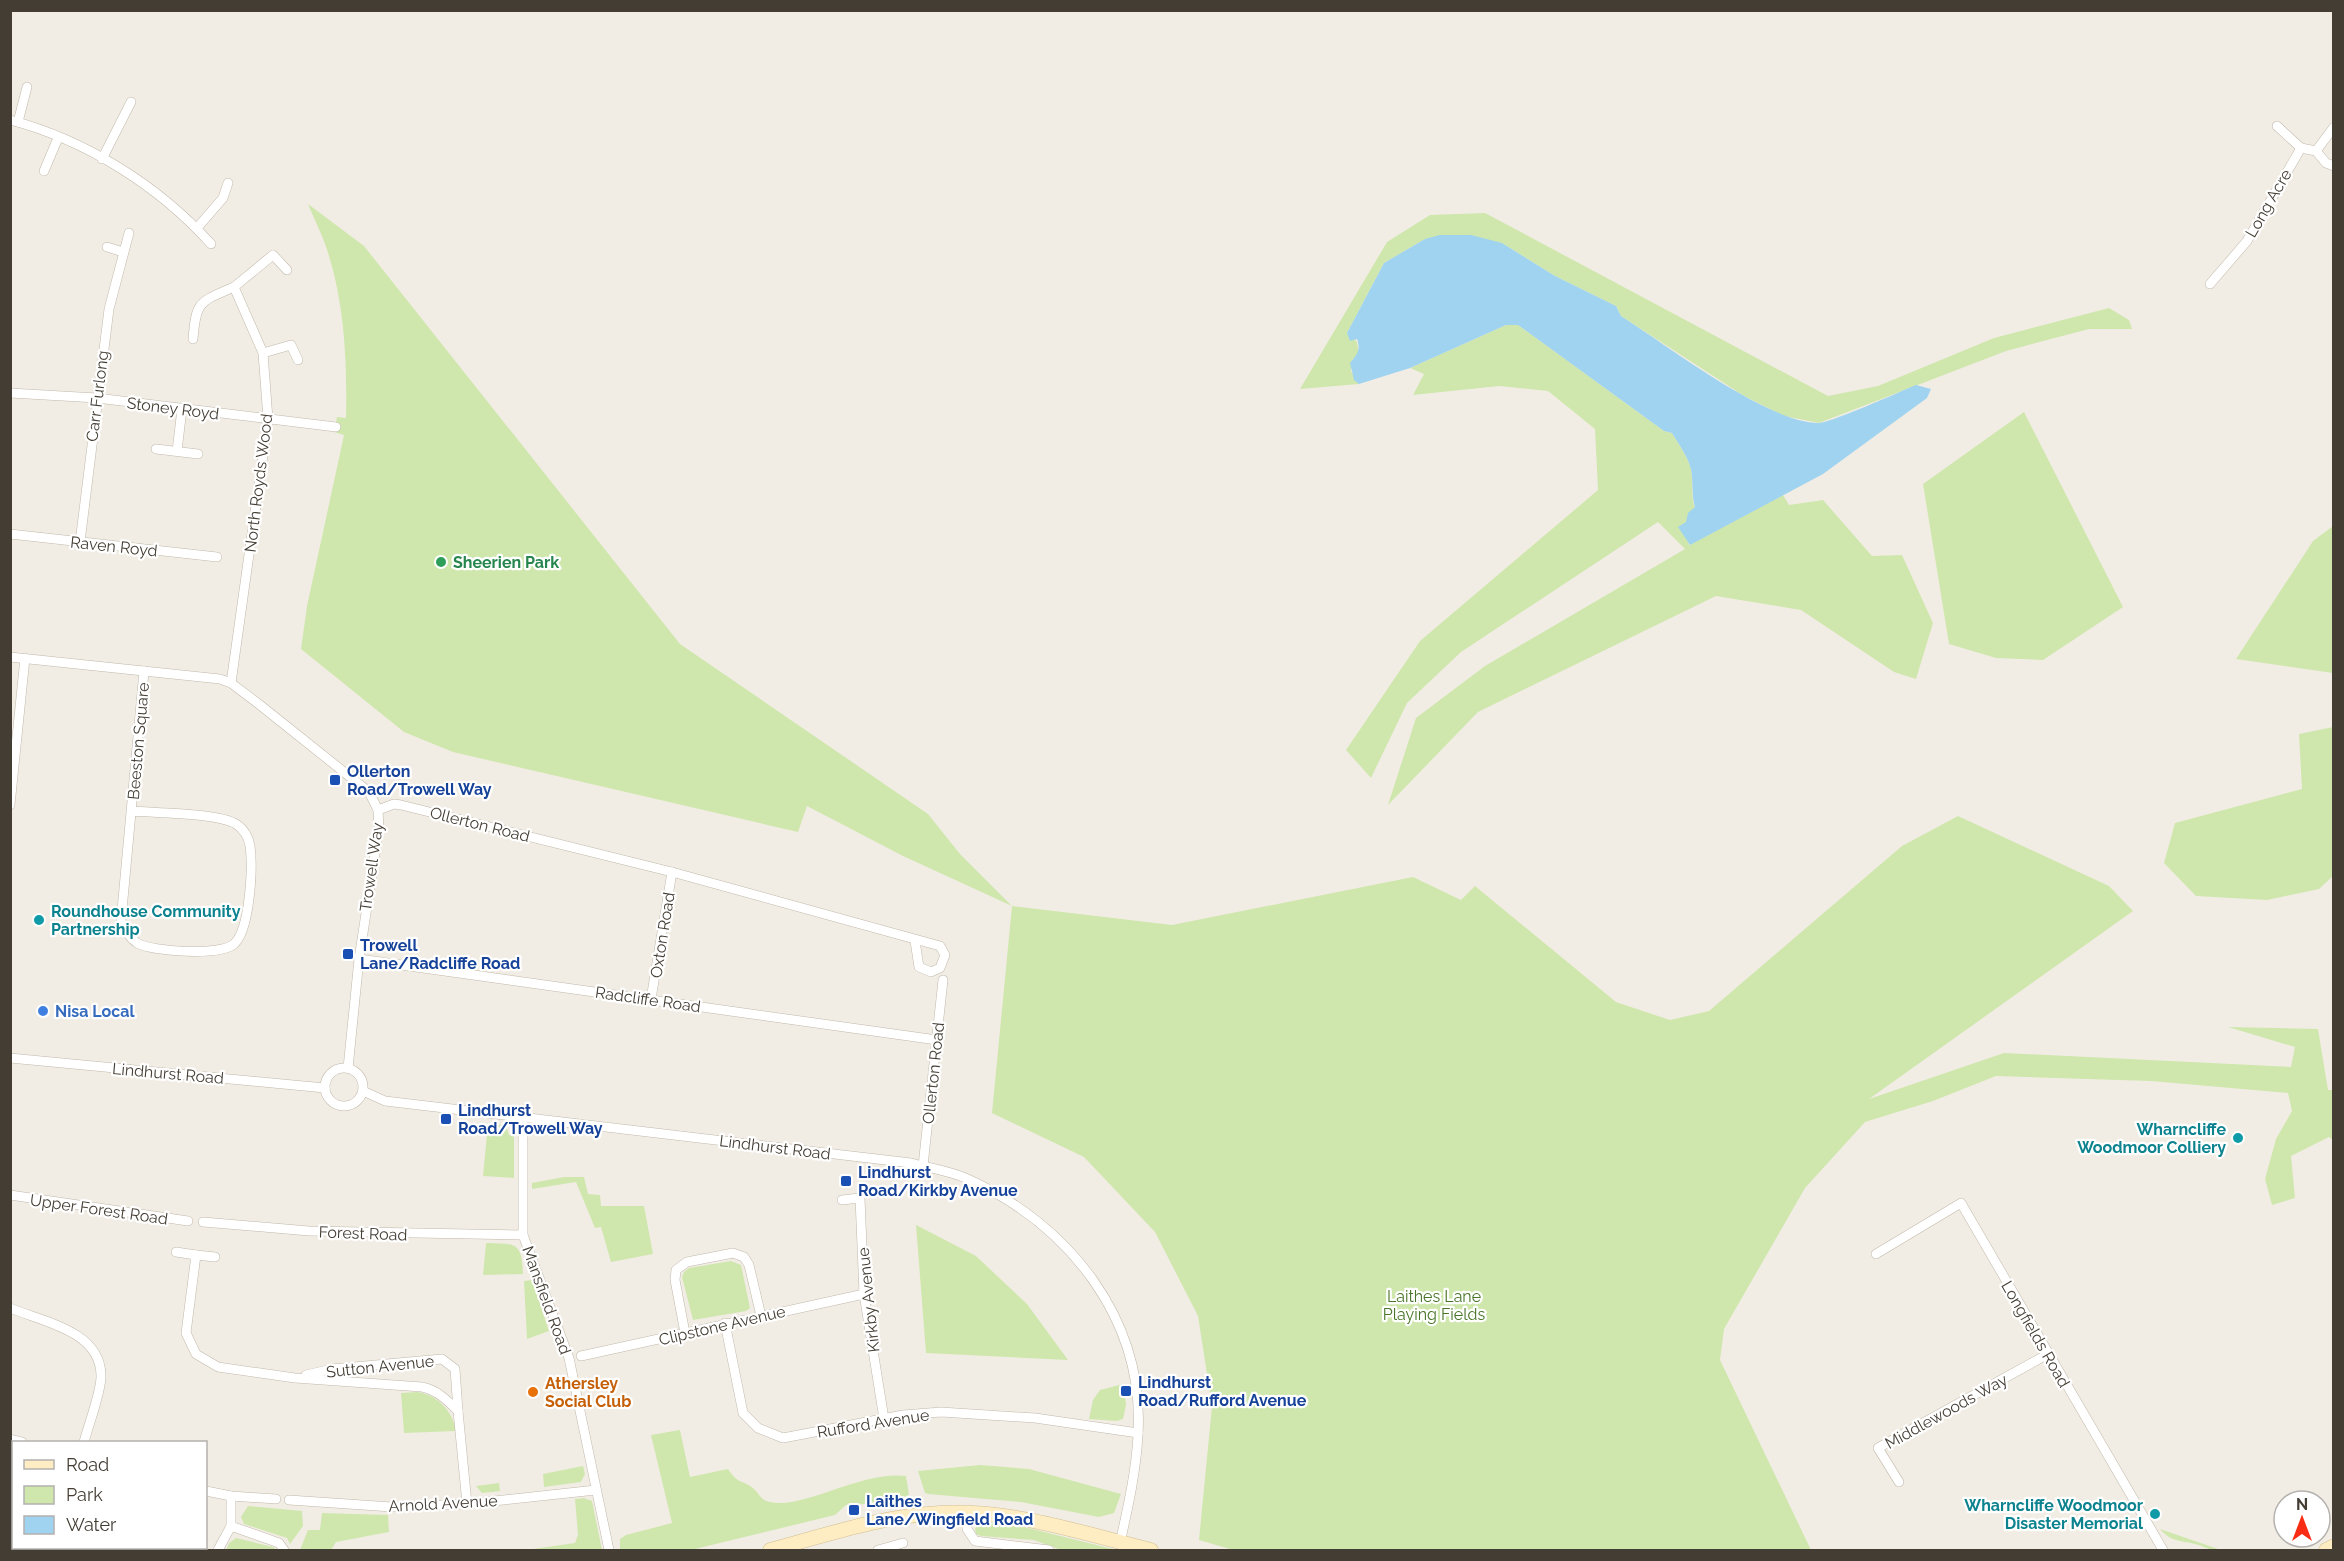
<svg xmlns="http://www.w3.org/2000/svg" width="2344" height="1561" font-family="Raleway,sans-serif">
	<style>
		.green { fill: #cfe7ad }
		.water { fill: #a0d3f0 }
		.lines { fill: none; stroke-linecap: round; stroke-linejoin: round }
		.minor-casing { stroke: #c0b8aa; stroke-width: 10 }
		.secondary-casing { stroke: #d2bf94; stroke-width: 15 }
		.minor { stroke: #fff; stroke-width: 9 }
		.secondary { stroke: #feedc2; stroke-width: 14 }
		.leisure-dot { fill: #2e9e5b; stroke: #fff; stroke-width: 2 }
		.transit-dot { fill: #1a4fb4; stroke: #fff; stroke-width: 2 }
		.culture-dot { fill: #0f9aa8; stroke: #fff; stroke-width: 2 }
		.shop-dot { fill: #3f7fe0; stroke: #fff; stroke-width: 2 }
		.food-dot { fill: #e8710a; stroke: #fff; stroke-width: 2 }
		.labels { text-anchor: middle; stroke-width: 4.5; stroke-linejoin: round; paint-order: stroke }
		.street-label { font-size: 16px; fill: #443d34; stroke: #fff }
		.leisure-label { font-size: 16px; font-weight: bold; fill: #27864d; stroke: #fff; text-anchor: start }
		.transit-label { font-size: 16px; font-weight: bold; fill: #164399; stroke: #fff; text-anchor: start }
		.culture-label { font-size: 16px; font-weight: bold; fill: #0d838f; stroke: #fff; text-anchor: end }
		.shop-label { font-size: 16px; font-weight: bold; fill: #366cbe; stroke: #fff; text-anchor: start }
		.park-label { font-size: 16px; fill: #497528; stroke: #fff }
		.food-label { font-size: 16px; font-weight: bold; fill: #c56008; stroke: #fff; text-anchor: start }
	</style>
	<rect width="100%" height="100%" fill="#f2ede4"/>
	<!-- green -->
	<g class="green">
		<path d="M308,204L364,246L680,644L928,814L960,854L1012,906L1172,925L1413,877L1461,900L1475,886L1616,1002L1670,1020L1709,1011L1902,846L1958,816L2109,886L2133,911L1869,1099L2004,1053L2291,1067L2295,1047L2228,1027L2318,1029L2328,1090H2333V1140L2329,1137L2291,1156L2295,1198L2272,1205L2265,1179L2276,1139L2292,1111L2288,1093L2151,1081L1996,1076L1933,1101L1865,1122L1805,1188L1724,1329L1720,1360L1811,1550H1233L1199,1540L1212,1406L1198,1316L1155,1232L1084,1157L992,1113L1012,906L903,856L807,806L798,832L453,752L404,732L301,649L307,606L344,435L334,432L337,417L346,418C347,364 345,308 329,256C324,238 315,221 308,204Z"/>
		<path d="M1485,213L1828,396L1878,386L1994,338L2109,308L2129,320L2132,329H2089L2006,351L1819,423L1784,416L1744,396L1621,316L1616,306L1555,276L1502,243L1425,239L1384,263L1347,333C1359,341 1358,343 1358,356L1352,360L1351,371L1359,384L1300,389L1387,242L1430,215Z"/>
		<path d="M1506,325H1518L1664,431L1672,433C1680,447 1692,461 1692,478C1693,489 1691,497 1695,507L1686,522L1689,545L1783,495L1789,505L1823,500L1872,556L1902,555L1933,623L1916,679L1894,672L1801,610L1716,596L1478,712L1388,805L1416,718L1485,666L1685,549L1658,522L1461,652L1407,703L1371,778L1346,750L1420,641L1598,490L1595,429L1548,391L1499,386L1413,395L1424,374L1410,368Z"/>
		<path d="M2024,412L2123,607L2043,660L1996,658L1949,644L1923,484Z"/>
		<path d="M2333,526V673L2236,659L2313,541Z"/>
		<path d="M2333,727V876L2319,889L2267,900L2196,896L2164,863L2175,823L2302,789L2299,734Z"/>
		<path d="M488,1124L506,1125L509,1135L514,1136V1178L483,1176Z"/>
		<path d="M564,1177H584L588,1194L600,1195L601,1206H644L653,1254L611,1262L601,1227L595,1228L576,1182L532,1189V1183Z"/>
		<path d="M916,1225L976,1256L1027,1304L1068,1360L926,1353Z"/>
		<path d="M486,1243C515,1244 522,1241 523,1274L483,1275Z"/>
		<path d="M731,1261L741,1265L750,1308L746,1311L693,1320L682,1277L684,1272L689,1268Z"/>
		<path d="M532,1280L549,1331L527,1339L524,1281Z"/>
		<path d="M1123,1384L1126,1405L1123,1419L1117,1421L1089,1419L1093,1400L1100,1390Z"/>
		<path d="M418,1392C438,1396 452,1410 456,1431L404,1433L401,1393Z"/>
		<path d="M680,1430L690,1477L728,1469C739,1485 741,1479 753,1488C759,1493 760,1500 770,1502C802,1510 862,1470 906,1476L909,1495L885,1503L846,1505L835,1515L691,1550H620V1539L626,1535L672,1523L651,1435Z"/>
		<path d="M980,1465L1029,1469L1121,1494L1114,1513L1099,1517L1021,1502L928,1494L925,1493L918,1471Z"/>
		<path d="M583,1466L585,1474L581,1482L544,1487L543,1474Z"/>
		<path d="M499,1483L500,1491L482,1493L476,1486Z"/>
		<path d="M584,1498L592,1501L602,1550H526L575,1543L578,1535L575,1499Z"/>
		<path d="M248,1506L302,1511L303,1526L290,1544L287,1538L244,1524L241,1517Z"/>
		<path d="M322,1513L388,1515L389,1532L336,1542L331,1550H300L308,1530H320Z"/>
		<path d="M982,1520L1024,1527L1117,1550H1061L1034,1540L981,1536L976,1534L975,1529Z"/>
		<path d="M2160,1529L2221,1550C2211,1551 2207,1548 2199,1545C2182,1540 2172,1543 2160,1529Z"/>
		<path d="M236,1538L273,1547L277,1550H226L229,1543Z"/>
	</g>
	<!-- water -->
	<path class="water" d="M1440,235H1471L1502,243L1555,276L1616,306L1621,316C1667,345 1766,422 1818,423C1831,423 1899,392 1916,385L1931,389L1927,398L1823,474L1690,545L1678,527L1686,522L1688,513L1695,507C1692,497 1693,489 1692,478C1692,461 1680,447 1672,433L1664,431L1518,325H1506L1410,368L1359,384L1354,380L1350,363C1357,355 1361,350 1357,339L1350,341L1347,333L1384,263L1425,239Z"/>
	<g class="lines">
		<defs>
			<g id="minor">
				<path d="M10,120C86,140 159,186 211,244"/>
				<path d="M18,122L27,87"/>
				<path d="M2277,126L2301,148L2316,151L2326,163L2334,166"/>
				<path d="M2316,151L2334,127"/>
				<path d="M102,159L131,102"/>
				<path d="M44,171L58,138"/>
				<path d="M197,228L223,198L228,183"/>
				<path d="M107,247L123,252"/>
				<path d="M2210,284L2247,241L2301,148"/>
				<path d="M193,339C196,300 200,302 234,287"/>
				<path d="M263,353L291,345L298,360"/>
				<path d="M10,393L97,398L336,427"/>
				<path d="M156,449L198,454"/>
				<path d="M177,451L182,409"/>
				<path d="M10,534L217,557"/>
				<path d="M80,542L109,309L129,233"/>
				<path d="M10,657L220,679L231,683L260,705L369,792L378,810L379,828L359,959L348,1068"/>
				<path d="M231,683L268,419L263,353L234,287L273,255L287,270"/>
				<path d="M10,805L25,658"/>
				<path d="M378,810L394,804L401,805L672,872L940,946L945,955L940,968L931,972L919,967L915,941"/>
				<path d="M132,811C155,813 219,813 236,824C244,829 249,838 250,846C253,867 250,930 234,944C220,956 153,952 137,943C129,938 125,929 121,921L144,671"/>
				<path d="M359,959L937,1040"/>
				<path d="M651,999L672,872"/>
				<path d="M10,1058L325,1088"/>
				<circle cx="344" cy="1087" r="19"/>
				<path d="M363,1091L385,1101L911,1163C929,1168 950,1171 968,1179C1069,1225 1145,1319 1138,1435C1136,1472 1128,1507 1120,1543"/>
				<path d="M523,1118V1235L569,1358L609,1550"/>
				<path d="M923,1166L943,980"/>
				<path d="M10,1195L188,1221"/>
				<path d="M842,1200L860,1198L864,1294L884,1419"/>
				<path d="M203,1222L309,1231L523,1235"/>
				<path d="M176,1252L196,1255L186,1333L196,1354L218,1367L295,1378L422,1387C437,1390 447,1400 458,1411L467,1504"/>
				<path d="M1876,1254L1961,1203L2163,1550"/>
				<path d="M196,1255L215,1257"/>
				<path d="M10,1308C44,1322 100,1331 101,1375C102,1390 88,1426 84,1442"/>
				<path d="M725,1323L743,1413L758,1428L783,1438L903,1415L941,1412L1035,1418L1138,1433"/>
				<path d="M685,1333L675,1280L676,1270L687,1262L733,1253L744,1257L749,1265L761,1316"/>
				<path d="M581,1356L864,1294"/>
				<path d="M306,1375L332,1369L442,1359L455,1369L458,1411"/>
				<path d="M10,1439L22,1442"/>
				<path d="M1899,1482L1878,1448L2048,1354"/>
				<path d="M206,1491L231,1496L276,1499"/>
				<path d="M289,1500L392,1507L467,1504L596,1490"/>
				<path d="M967,1513V1529L975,1541L1049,1550"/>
				<path d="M231,1526L279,1543L284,1550"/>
				<path d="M218,1550L231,1526V1496"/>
				<path d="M878,1550L903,1543"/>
			</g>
			<g id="secondary">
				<path d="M770,1550C826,1535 882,1516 940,1513C1012,1509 1082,1533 1151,1550"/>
				<path d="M2326,1550L2334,1546"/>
			</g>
		</defs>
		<!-- minor casing -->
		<use href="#minor" class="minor-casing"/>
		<!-- secondary casing -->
		<use href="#secondary" class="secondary-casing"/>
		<!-- minor -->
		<use href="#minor" class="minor"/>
		<!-- secondary -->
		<use href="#secondary" class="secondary"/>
	</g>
	<!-- markers -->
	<circle class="leisure-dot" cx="441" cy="562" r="6"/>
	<g class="transit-dot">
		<rect x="329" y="774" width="12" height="12" rx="3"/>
		<rect x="342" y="948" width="12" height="12" rx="3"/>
		<rect x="440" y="1113" width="12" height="12" rx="3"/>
		<rect x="840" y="1175" width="12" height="12" rx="3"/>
		<rect x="1120" y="1385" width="12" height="12" rx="3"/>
		<rect x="848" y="1504" width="12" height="12" rx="3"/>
	</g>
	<g class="culture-dot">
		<circle cx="39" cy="920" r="6"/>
		<circle cx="2238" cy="1138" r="6"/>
		<circle cx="2155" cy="1514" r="6"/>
	</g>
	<circle class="shop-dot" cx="43" cy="1011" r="6"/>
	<circle class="food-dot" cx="533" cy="1392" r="6"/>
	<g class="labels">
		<!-- street labels -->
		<g class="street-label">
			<text transform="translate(2268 203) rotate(-60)" y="6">Long Acre</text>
			<text transform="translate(97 396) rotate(-83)" y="6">Carr Furlong</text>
			<text transform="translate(173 408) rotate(7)" y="6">Stoney Royd</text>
			<text transform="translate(258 483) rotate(-83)" y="6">North Royds Wood</text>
			<text transform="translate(114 546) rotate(6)" y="6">Raven Royd</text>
			<text transform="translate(138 741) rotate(-85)" y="6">Beeston Square</text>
			<text transform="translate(480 824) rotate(14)" y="6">Ollerton Road</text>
			<text transform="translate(371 867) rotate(-82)" y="6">Trowell Way</text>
			<text transform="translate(662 935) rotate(-81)" y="6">Oxton Road</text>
			<text transform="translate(648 999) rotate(8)" y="6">Radcliffe Road</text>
			<text transform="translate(168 1073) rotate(5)" y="6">Lindhurst Road</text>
			<text transform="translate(933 1073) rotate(-84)" y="6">Ollerton Road</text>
			<text transform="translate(775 1147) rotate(7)" y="6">Lindhurst Road</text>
			<text transform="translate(99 1209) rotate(8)" y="6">Upper Forest Road</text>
			<text transform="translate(363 1233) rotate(2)" y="6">Forest Road</text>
			<text transform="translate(547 1300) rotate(70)" y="6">Mansfield Road</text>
			<text transform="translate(868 1300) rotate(-96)" y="6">Kirkby Avenue</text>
			<text transform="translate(722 1325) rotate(-13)" y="6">Clipstone Avenue</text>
			<text transform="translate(2036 1334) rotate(60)" y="6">Longfields Road</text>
			<text transform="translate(380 1366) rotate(-6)" y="6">Sutton Avenue</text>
			<text transform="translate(1946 1411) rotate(-29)" y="6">Middlewoods Way</text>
			<text transform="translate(873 1423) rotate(-9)" y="6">Rufford Avenue</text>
			<text transform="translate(443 1503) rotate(-3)" y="6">Arnold Avenue</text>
		</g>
		<!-- leisure labels -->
		<g class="leisure-label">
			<text x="453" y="568">Sheerien Park</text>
		</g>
		<!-- transit labels -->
		<g class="transit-label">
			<text x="347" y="777">Ollerton<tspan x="347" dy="18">Road/Trowell Way</tspan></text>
			<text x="360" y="951">Trowell<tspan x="360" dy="18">Lane/Radcliffe Road</tspan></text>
			<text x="458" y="1116">Lindhurst<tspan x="458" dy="18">Road/Trowell Way</tspan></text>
			<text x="858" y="1178">Lindhurst<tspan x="858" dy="18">Road/Kirkby Avenue</tspan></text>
			<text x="1138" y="1388">Lindhurst<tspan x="1138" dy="18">Road/Rufford Avenue</tspan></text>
			<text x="866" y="1507">Laithes<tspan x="866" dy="18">Lane/Wingfield Road</tspan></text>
		</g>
		<!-- culture labels -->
		<g class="culture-label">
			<text x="51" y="917" text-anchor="start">Roundhouse Community<tspan x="51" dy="18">Partnership</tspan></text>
			<text x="2226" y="1135">Wharncliffe<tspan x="2226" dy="18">Woodmoor Colliery</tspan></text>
			<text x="2143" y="1511">Wharncliffe Woodmoor<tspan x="2143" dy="18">Disaster Memorial</tspan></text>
		</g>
		<!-- shop labels -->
		<g class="shop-label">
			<text x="55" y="1017">Nisa Local</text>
		</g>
		<!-- park labels -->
		<g class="park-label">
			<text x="1434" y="1302">Laithes Lane<tspan x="1434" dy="18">Playing Fields</tspan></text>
		</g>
		<!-- food labels -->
		<g class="food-label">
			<text x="545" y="1389">Athersley<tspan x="545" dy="18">Social Club</tspan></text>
		</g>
	</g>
	<!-- border -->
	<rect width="2344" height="1561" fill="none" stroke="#443d34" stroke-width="24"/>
	<!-- legend -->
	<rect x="12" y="1441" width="195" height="108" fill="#ffffff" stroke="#b4b1ae" stroke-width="1.5"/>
	<rect x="24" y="1460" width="30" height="9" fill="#feedc2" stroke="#b4b1ae" stroke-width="1.5"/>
	<text x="66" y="1471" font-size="18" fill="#443d34">Road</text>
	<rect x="24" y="1486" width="30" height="18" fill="#cfe7ad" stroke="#b4b1ae" stroke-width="1.5"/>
	<text x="66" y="1501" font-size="18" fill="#443d34">Park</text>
	<rect x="24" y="1516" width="30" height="18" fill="#a0d3f0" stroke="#b4b1ae" stroke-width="1.5"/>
	<text x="66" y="1531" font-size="18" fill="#443d34">Water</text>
	<!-- north arrow -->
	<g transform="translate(2302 1519)"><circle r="28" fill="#ffffff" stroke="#b4b1ae" stroke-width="1.5"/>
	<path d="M0-4.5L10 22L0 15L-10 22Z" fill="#f92c14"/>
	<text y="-9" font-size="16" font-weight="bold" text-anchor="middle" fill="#443d34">N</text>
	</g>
</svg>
